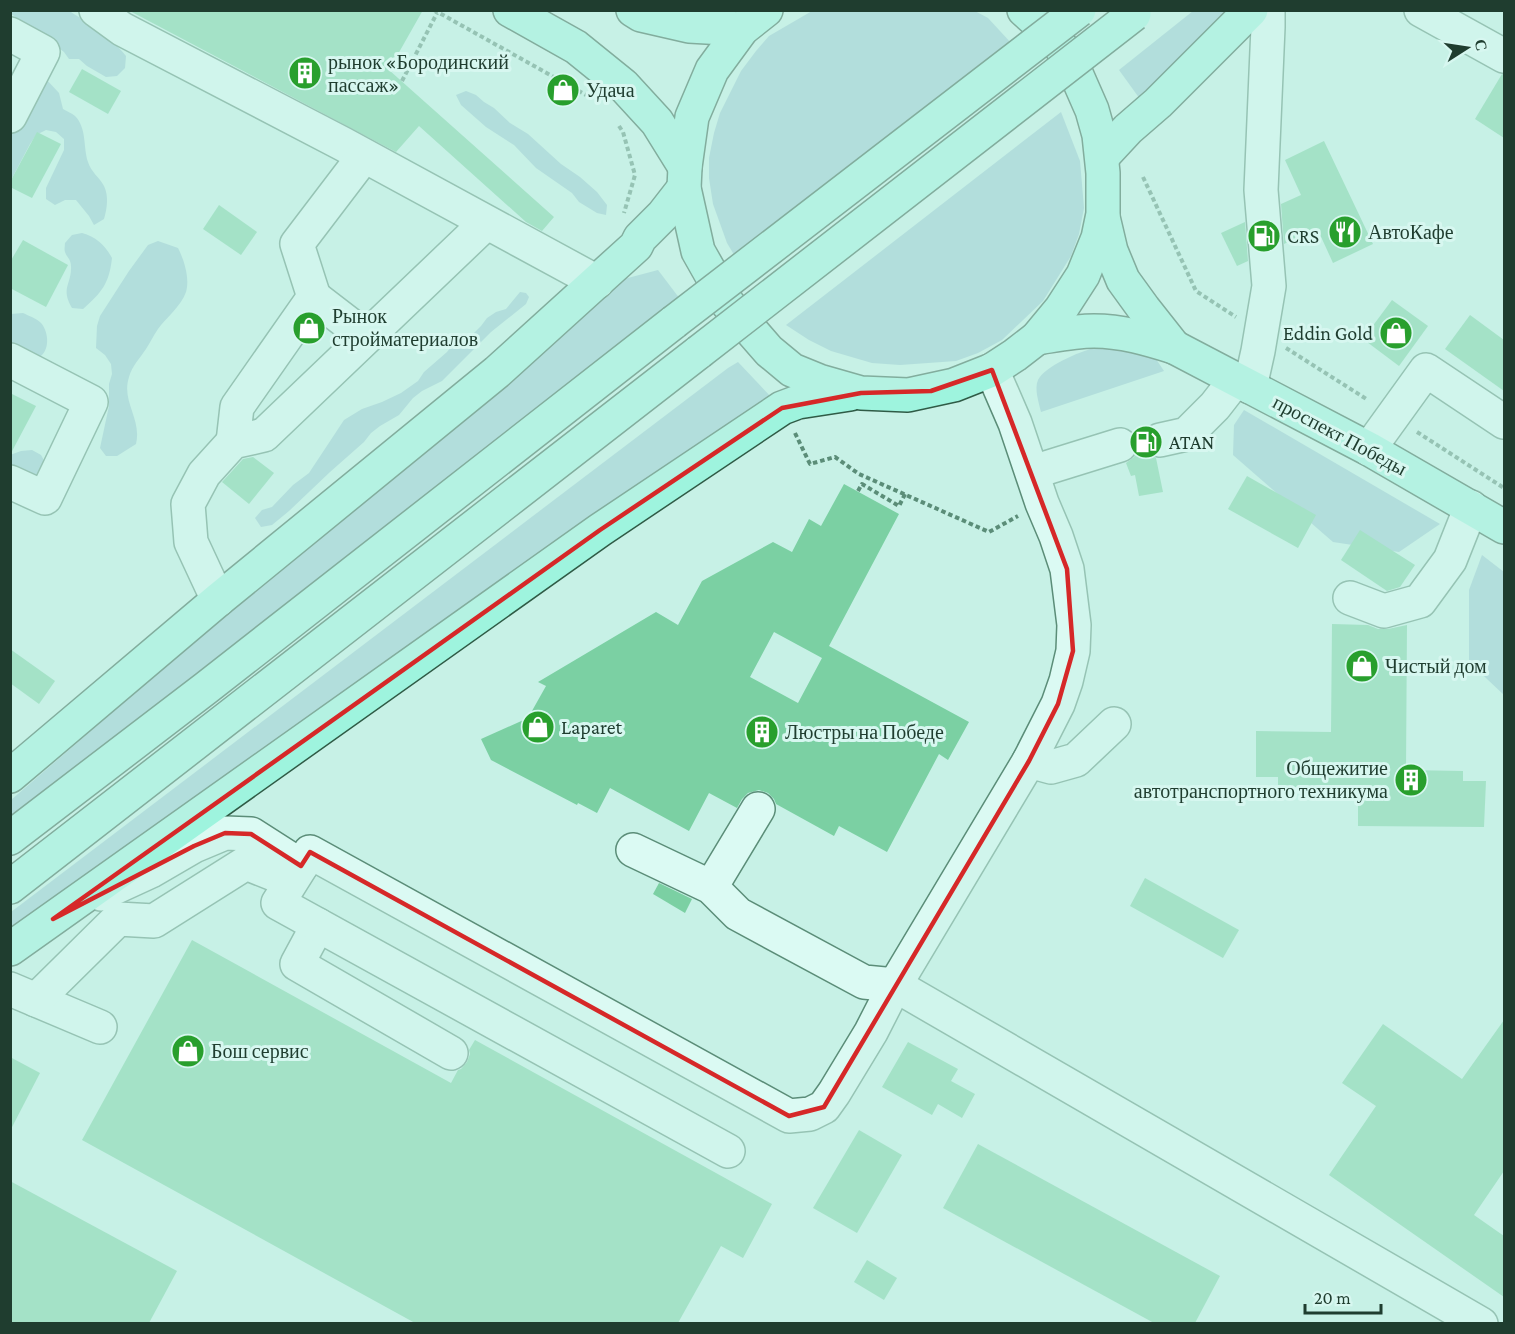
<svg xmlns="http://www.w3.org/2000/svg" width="1515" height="1334" font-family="'Crimson Pro',serif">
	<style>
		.green { fill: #9ac7d0 }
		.building { fill: #7bd0a3; fill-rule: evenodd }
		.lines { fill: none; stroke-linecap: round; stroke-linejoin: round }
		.minor-casing { stroke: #5b8d78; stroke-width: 36 }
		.major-casing { stroke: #2f5b46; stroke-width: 36 }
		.path { stroke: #5b8d78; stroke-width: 4; stroke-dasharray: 4.5 3; stroke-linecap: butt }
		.minor { stroke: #dbfaf3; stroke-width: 33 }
		.major { stroke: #9ef4de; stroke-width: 33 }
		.major-bridge-casing { stroke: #2f5b46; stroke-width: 36; stroke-linecap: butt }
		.major-bridge { stroke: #9ef4de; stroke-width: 33 }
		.marked { fill: none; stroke: #d62828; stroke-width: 4.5; stroke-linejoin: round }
		.labels { text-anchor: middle; stroke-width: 6; stroke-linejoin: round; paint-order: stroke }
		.poi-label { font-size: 20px; fill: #1f3d2f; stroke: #d7f7f0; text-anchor: start }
		.street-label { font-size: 20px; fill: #1f3d2f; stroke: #d7f7f0 }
	</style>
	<rect width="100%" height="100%" fill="#c7f1e6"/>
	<!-- green -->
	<g class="green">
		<path d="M973,10L988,18L1012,44L736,258L727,243L713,204L709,178V158L714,133L720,113L741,71L756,51L769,36L812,11Z"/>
		<path d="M10,11H70C75,16 81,17 86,21C99,30 117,44 126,56L125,68L117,76L106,77L87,66L79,59H69L64,52L55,45L48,37L11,14Z"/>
		<path d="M1193,11H1241L1140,99L1119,70Z"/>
		<path d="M44,77L59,93L63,109C66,111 72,113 75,116C87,128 83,147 88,162C91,172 99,177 104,186C109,196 107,209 104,219L94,225L89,216L76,200H65L55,205L46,199V188L64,150V139L56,132L46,130L36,135L30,144L11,180V119Z"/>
		<path d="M466,91L476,95L484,102L494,108L510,123L528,134L561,164L580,177L597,192L607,205L606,215L597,213L579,202L572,193L536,168L514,145L486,127L461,105L456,95Z"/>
		<path d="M1061,112L1080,161L1084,208L1079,234L1071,256L1043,301L1002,340L978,353L956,361L900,365L872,363L831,351L809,340L786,325Z"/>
		<path d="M82,233C96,237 105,245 112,258C109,284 102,292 83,309L72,308C60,288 72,284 71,266C71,259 67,258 65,252C64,249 65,246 65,243L72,235Z"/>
		<path d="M158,241L178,248C184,260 190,278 186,292C181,306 166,318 158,329C153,336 150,343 146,349C140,358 132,366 129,377C121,402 142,418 136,444L117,456H106L100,448L109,406V384L112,374L111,364L105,355L96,348L97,326L100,316L129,271L148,245Z"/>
		<path d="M658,270L680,299L11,824V800L609,283Z"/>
		<path d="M520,292L526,293L529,297L526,304L491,332L442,381L422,391L413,398L399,415L380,426L371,433L364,442L330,472L289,511L272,525L261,527L255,518L262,510L272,507L293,485L309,473L344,420L362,409L382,402L401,393L418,381L424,372L447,352L454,343L473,334L481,326L487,318L496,312L506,309Z"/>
		<path d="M23,313C29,316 36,318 41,323C48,331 50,347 42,355C39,358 36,359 33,361L11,352V314Z"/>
		<path d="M1126,343L1150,350L1164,371L1041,412C1039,403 1034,389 1038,380C1045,366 1079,352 1094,348C1104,346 1116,345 1126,343Z"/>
		<path d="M738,362L772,398L11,929V912L728,368Z"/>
		<path d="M1244,410L1440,524L1399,552L1333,542L1233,455L1234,425Z"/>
		<path d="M32,450L41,455L46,464C36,483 29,480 11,481L10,455L21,451Z"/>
		<path d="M1482,555L1504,572V695L1469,662V590Z"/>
	</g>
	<!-- building -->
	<g class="building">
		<path d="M128,10H423L389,70L554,217L542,231L526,222L419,126L396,152Z"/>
		<path d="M82,69L121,91L108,114L69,92Z"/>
		<path d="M1502,74L1504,75V138L1475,119Z"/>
		<path d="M37,132L61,144L32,198L10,187V182Z"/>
		<path d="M1324,141L1373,244L1333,263L1317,228L1284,244L1281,204L1301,195L1285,160Z"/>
		<path d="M219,205L257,232L241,255L203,229Z"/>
		<path d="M1245,222L1248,261L1237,266L1221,233Z"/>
		<path d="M23,240L68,265L46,307L10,288V262Z"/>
		<path d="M1392,300L1428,326L1399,366L1363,339Z"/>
		<path d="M1470,315L1504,340V391L1445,349Z"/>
		<path d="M10,393L36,406L10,455Z"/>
		<path d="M1144,432L1142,435V445L1147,453L1156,458L1163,492L1139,496L1135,475L1131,476L1126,463L1134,457L1138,450V440L1134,433Z"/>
		<path d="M253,457L274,473L249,504L222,482L243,459Z"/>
		<path d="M1247,476L1316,515L1298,548L1228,509Z"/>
		<path d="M844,484L899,514L829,646L969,722L948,760L939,754L887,852L839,826L834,836L776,804L774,799L768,793L759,790L748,793L742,799L737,808L709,793L689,831L610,788L597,813L578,803L577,805L491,760L481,739L528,718L546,686L538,682L656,612L678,625L702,581L773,542L792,552L809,519L821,526ZM774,632L822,658L798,703L750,677Z"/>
		<path d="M1360,530L1415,565L1400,587L1387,591L1341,560Z"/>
		<path d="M1332,624L1368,625L1378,629H1388L1407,625L1406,770L1463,771V781H1486L1484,827L1358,826V788L1278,787V777H1256V731L1331,732Z"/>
		<path d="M10,649L55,681L39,704L10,683Z"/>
		<path d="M1145,878L1239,930L1223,958L1130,906Z"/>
		<path d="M659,883L692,899L685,913L653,894Z"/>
		<path d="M192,940L451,1083L458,1070L461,1069L467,1062L470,1054L469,1050L475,1040L772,1204L743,1258L721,1246L678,1323H415L82,1140Z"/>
		<path d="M1504,1020V1171L1474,1215L1504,1236V1297L1329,1175L1376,1106L1342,1083L1383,1024L1462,1079Z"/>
		<path d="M908,1042L958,1069L951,1081L975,1094L962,1118L938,1104L932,1115L882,1087Z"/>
		<path d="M10,1057L40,1073L10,1131Z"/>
		<path d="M859,1130L902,1155L857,1233L813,1208Z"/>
		<path d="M978,1144L1220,1276L1195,1323H1154L943,1208Z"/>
		<path d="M10,1181L177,1271L149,1323H10Z"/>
		<path d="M867,1260L897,1278L884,1300L854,1282Z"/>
	</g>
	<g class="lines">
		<defs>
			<g id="minor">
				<path d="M96,10L122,29L343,144L597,282"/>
				<path d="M1421,10L1504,56"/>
				<path d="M10,34L43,52L10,116"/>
				<path d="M314,297L366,337"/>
				<path d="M10,360L91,402L45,498L10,482"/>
				<path d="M1250,387L1258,351L1269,286L1261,190L1268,27V10"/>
				<path d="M1160,440L1187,434L1215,406L1236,379"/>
				<path d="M233,442L237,407L314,297L297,244L364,156"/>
				<path d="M1369,449L1426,370L1504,422"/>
				<path d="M1033,472L1120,445"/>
				<path d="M1350,598L1384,611L1420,601L1450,560L1471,507"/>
				<path d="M218,600L191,542L188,504L204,474L233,442L264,435L486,223"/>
				<path d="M1029,761L1051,767L1076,760L1114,724"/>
				<path d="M633,850L711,887L738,914L864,982L895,985L1481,1324"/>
				<path d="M711,887L758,809"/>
				<path d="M101,894L151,871L194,846L225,833L251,834L301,866"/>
				<path d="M318,925L297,964L451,1053"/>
				<path d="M10,989L100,1027"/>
				<path d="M36,1000L118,919L154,921L246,863L291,881"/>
				<path d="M728,1151L278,903L310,852L789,1116L810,1114L824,1107L834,1093L871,1032L895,985L1029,761L1058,704L1066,681L1073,651L1074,625L1067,569L1056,536L1042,503L1015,423L992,370"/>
			</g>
			<g id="major">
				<path d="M510,10L576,47L623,85L657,122L685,167"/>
				<path d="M633,10L641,15L689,26L742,29"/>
				<path d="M766,10L742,29L712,70L692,117L685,167L684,188L698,251L728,304L769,351L792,370L819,381L861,393L908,395L954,385L992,370L1015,355L1037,338L1061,309L1083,275L1098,238L1103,214V173L1099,135L1092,110L1074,69L1061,47L1045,29L1024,10"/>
				<path d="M1102,157L1128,129L1158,103L1251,10"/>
				<path d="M1103,217L1111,251L1123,280L1144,309L1174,347"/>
				<path d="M1037,338C1056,335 1075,331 1094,331C1122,331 1148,339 1174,347L1369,449L1504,527"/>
				<path d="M10,776L218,600L497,372L636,246L640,238L663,215L684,188"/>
				<path d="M10,838L206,688L674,322"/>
				<path d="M10,887L699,352"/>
				<path d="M10,949L600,530L782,408L798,402L850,394"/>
			</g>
		</defs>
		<!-- minor casing -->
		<use href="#minor" class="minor-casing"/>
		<!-- major casing -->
		<use href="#major" class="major-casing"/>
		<!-- path -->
		<g class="path">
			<path d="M434,10L586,95"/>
			<path d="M402,81L437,13"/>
			<path d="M619,126L623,132L635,175L624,213"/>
			<path d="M1143,177L1196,291L1236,317"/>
			<path d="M1286,348L1368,400"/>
			<path d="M1417,432L1504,488"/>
			<path d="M795,433L810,464L835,457L859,474L989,532L1018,516"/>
			<path d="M858,491L862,484L899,506L905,494"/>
		</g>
		<!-- minor -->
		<use href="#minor" class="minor"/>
		<!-- major -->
		<use href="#major" class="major"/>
		<defs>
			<g id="major-bridge">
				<path d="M674,322L1079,10"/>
				<path d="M699,352L1134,14"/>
			</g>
		</defs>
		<!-- major-bridge casing -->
		<use href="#major-bridge" class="major-bridge-casing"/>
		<!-- major-bridge -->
		<use href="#major-bridge" class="major-bridge"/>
	</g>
	<!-- marked area -->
	<path d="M0 0H1515V1334H0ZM992,370L1067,569L1073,651L1058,704L1029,761L824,1107L789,1116L310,852L301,866L251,834L225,833L194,846L53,919L600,530L782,408L861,393L931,391Z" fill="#c7f1e6" fill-opacity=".55" fill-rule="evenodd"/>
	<path class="marked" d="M992,370L1067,569L1073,651L1058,704L1029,761L824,1107L789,1116L310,852L301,866L251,834L225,833L194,846L53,919L600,530L782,408L861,393L931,391Z"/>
	<!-- icons -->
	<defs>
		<symbol id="building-disc" viewBox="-11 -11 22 22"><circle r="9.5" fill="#289f2d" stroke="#d7f7f0"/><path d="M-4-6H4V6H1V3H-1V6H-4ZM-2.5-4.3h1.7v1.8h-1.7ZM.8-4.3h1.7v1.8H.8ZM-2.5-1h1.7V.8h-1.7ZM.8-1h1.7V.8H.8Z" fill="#fff"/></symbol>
		<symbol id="shop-disc" viewBox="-11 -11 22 22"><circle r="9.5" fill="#289f2d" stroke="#d7f7f0"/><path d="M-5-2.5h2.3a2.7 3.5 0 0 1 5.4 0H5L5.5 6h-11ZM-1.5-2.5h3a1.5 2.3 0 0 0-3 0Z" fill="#fff"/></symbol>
		<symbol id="restaurant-disc" viewBox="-11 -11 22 22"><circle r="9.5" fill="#289f2d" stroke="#d7f7f0"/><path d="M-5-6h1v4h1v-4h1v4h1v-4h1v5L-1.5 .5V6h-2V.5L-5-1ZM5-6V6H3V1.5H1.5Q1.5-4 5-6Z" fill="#fff"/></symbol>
		<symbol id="fuel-disc" viewBox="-11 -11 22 22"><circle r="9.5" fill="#289f2d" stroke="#d7f7f0"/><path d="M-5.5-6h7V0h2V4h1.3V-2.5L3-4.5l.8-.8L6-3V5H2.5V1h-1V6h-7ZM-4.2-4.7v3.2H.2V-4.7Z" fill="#fff"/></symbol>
	</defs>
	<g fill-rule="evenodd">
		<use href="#building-disc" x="286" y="54" width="38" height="38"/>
		<use href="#shop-disc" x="544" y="71" width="38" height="38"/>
		<use href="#restaurant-disc" x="1326" y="213" width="38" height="38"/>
		<use href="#fuel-disc" x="1245" y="217" width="38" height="38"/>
		<use href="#shop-disc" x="290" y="309" width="38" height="38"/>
		<use href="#shop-disc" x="1377" y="314" width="38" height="38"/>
		<use href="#fuel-disc" x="1127" y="423" width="38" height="38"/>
		<use href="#shop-disc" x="1343" y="647" width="38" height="38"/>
		<use href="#shop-disc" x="519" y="708" width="38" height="38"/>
		<use href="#building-disc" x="743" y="713" width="38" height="38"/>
		<use href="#building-disc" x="1392" y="761" width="38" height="38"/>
		<use href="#shop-disc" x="169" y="1032" width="38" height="38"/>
	</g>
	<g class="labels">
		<!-- poi labels -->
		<g class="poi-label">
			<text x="328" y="69">рынок «Бородинский<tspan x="328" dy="23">пассаж»</tspan></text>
			<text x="586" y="97">Удача</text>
			<text x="1368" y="239">АвтоКафе</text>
			<text x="1287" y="243">CRS</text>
			<text x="332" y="323">Рынок<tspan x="332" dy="23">стройматериалов</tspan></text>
			<text x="1373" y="340" text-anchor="end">Eddin Gold</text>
			<text x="1169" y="449">ATAN</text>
			<text x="1385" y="673">Чистый дом</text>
			<text x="561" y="734">Laparet</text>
			<text x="785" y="739">Люстры на Победе</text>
			<text x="1388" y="775" text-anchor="end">Общежитие<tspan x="1388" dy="23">автотранспортного техникума</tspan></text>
			<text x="211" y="1058">Бош сервис</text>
		</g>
		<!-- street labels -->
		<g class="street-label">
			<text transform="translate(1340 435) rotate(28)" y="7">проспект Победы</text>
		</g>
	</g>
	<!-- border -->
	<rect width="1515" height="1334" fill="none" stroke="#1f3d2f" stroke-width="24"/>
	<!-- north arrow -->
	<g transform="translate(1467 48) rotate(78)" stroke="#d7f7f0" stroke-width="4.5" paint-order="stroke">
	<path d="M0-4.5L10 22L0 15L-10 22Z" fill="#1f3d2f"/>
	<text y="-9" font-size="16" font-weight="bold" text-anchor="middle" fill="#1f3d2f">С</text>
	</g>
	<!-- scale -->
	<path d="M1305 1304v9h76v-9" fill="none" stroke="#1f3d2f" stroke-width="3"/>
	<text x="1314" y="1304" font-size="18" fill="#1f3d2f" stroke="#d7f7f0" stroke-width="4.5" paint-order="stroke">20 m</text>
</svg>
